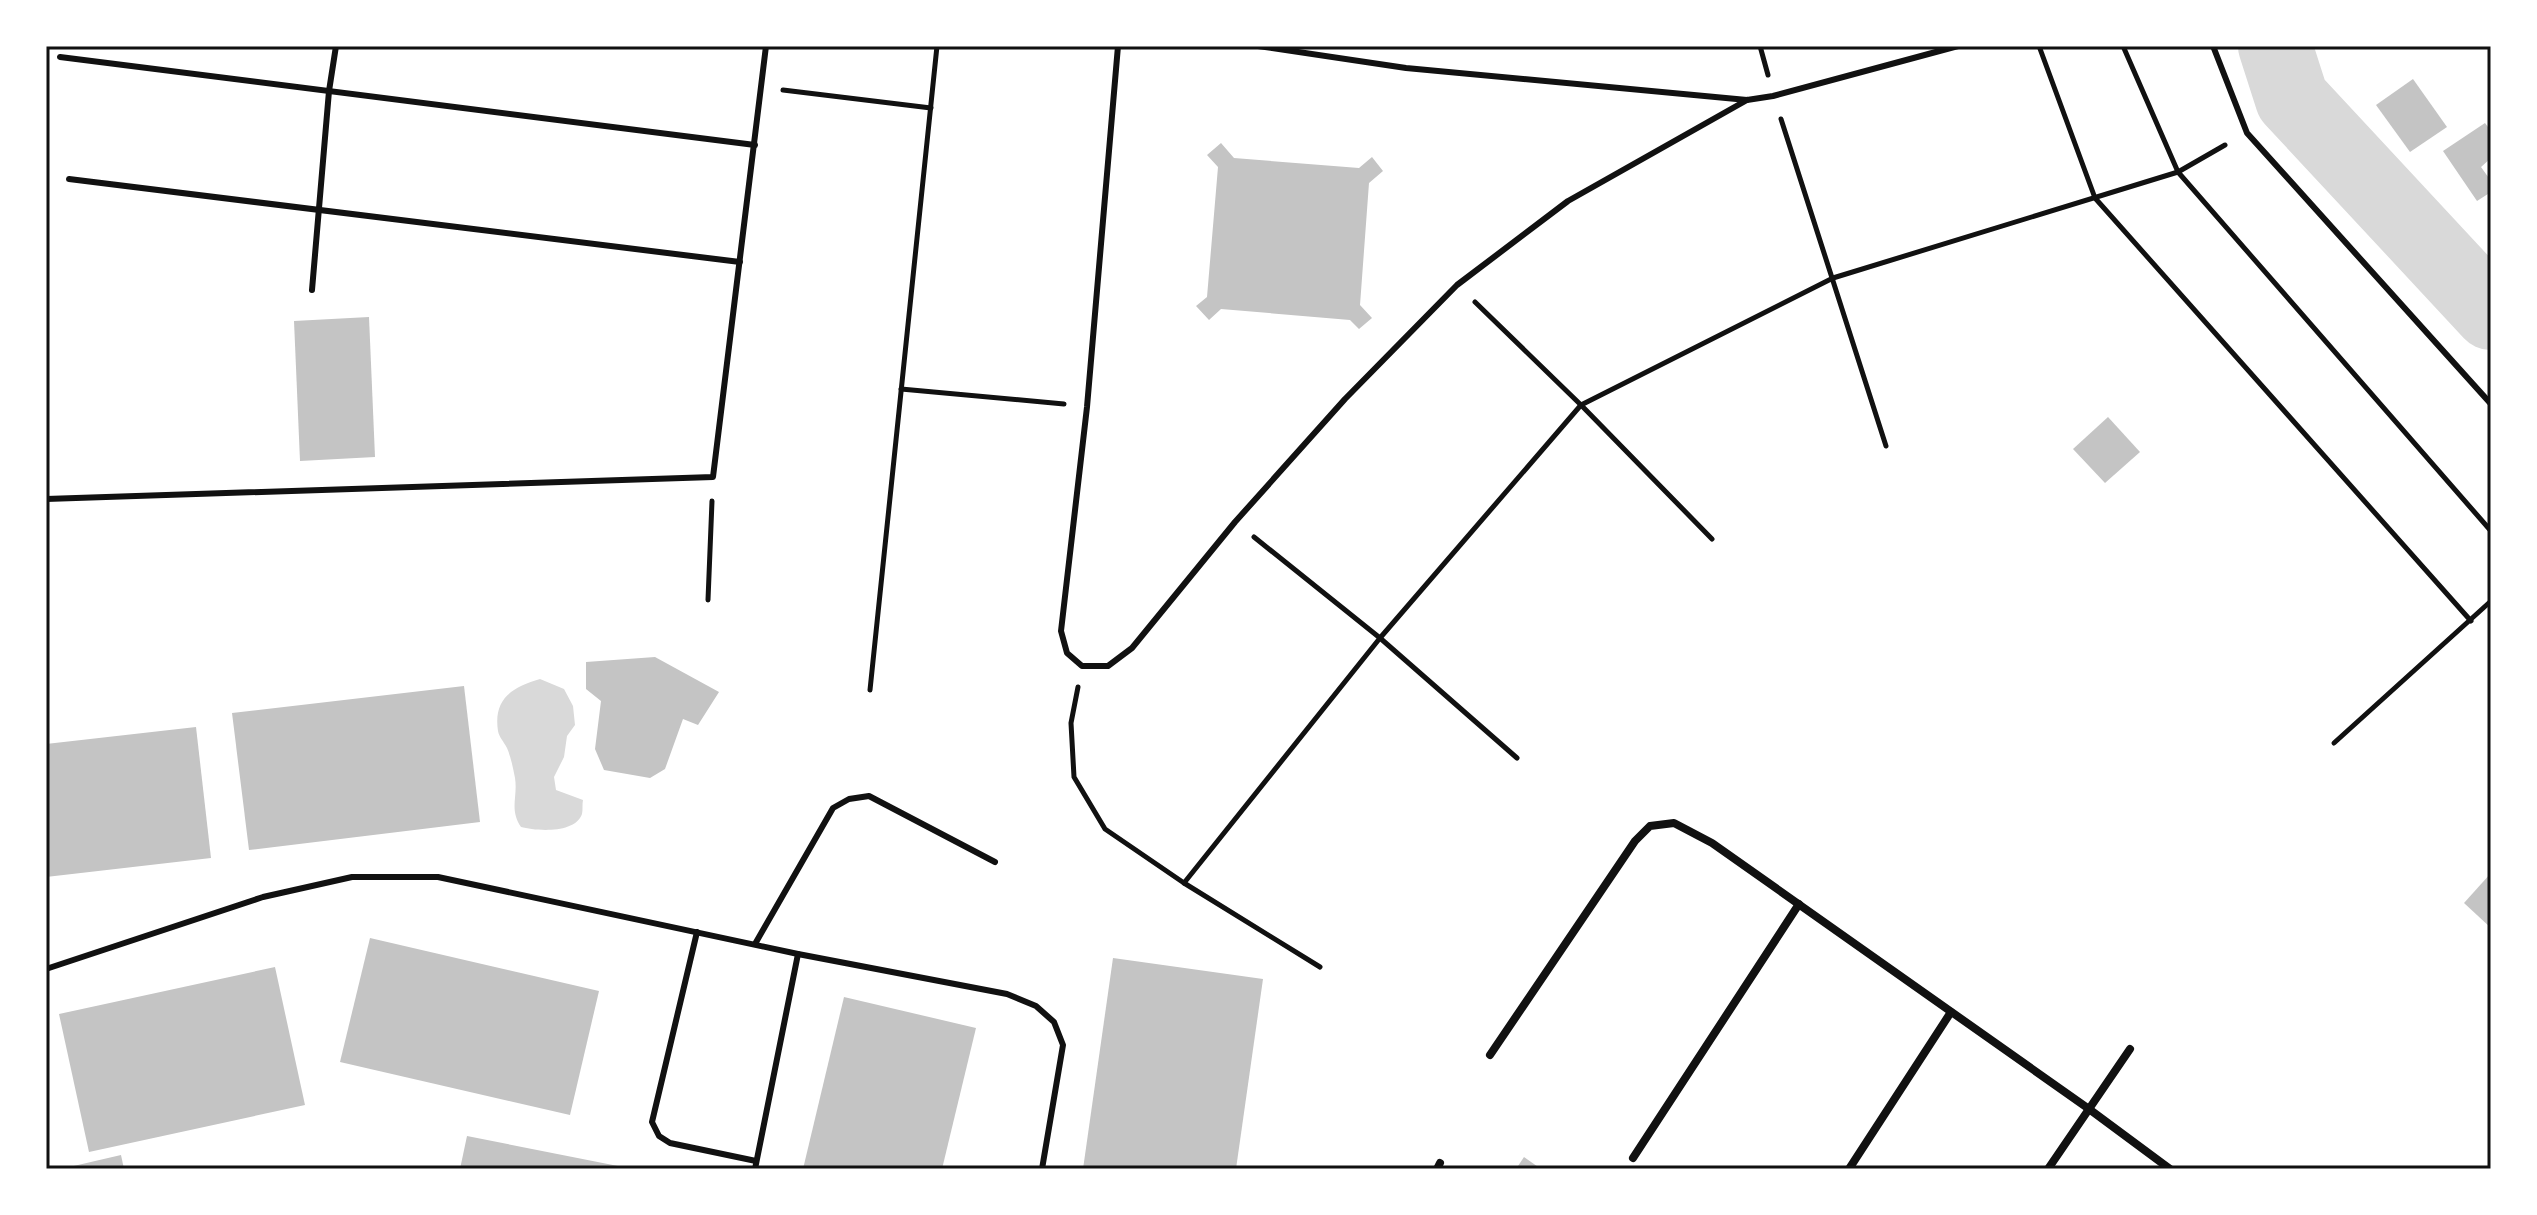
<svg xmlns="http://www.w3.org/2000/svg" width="2537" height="1215" font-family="'IBM Plex Sans',sans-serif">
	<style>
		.water { fill: #d9d9d9 }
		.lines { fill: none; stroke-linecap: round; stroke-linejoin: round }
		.river { stroke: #d9d9d9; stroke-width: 74 }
		.building { fill: #c4c4c4 }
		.path { stroke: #111; stroke-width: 5 }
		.service { stroke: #111; stroke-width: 6 }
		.minor { stroke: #111; stroke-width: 8 }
		.neatline { fill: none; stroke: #111; stroke-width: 3 }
	</style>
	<rect width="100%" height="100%" fill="#fff"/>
	<!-- water -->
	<path class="water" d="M540,679L564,689L573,706L575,725L567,736L564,757L554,777L556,790L583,800C582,805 583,809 582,814C575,834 536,831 521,827C509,809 518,797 515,778C513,768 511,757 507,748C504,742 499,737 498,731C493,698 513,687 540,679Z"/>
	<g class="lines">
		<!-- river -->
		<path class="river" d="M2275,46L2292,99L2491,313"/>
	</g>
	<!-- building -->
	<g class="building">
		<path d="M2413,79L2447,127L2410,152L2376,105Z"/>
		<path d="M2485,123L2491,131V158L2481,167L2491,181V192L2477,201L2443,151Z"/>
		<path d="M1221,143L1234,158L1359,168L1372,157L1383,171L1369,183L1360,305L1372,318L1359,329L1350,320L1221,309L1209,320L1196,306L1207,297L1218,167L1207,155Z"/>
		<path d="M369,317L375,457L300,461L294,321Z"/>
		<path d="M2108,417L2140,452L2105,483L2073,449Z"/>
		<path d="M655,657L719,692L698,725L683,719L665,769L650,778L604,770L595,749L601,701L586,689V662Z"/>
		<path d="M464,686L480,822L249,850L232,713Z"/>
		<path d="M196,727L211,858L46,877V744Z"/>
		<path d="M2491,873V928L2464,903Z"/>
		<path d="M370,938L599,991L570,1115L340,1062Z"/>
		<path d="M1113,958L1263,979L1236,1169H1083Z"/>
		<path d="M275,967L305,1105L89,1152L59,1014Z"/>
		<path d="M844,997L976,1028L942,1169H803Z"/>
		<path d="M467,1136L628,1168L627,1169H460Z"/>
		<path d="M121,1155L124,1169H65V1168Z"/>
		<path d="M1524,1157L1541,1169H1516Z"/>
	</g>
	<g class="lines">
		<!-- path -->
		<g class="path">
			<path d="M1760,46L1768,75"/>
			<path d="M2039,46L2095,198L2471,621"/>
			<path d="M2123,46L2178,172L2491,531"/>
			<path d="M783,90L931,108"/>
			<path d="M1781,119L1886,446"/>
			<path d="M1475,302L1581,405L1712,539"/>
			<path d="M901,389L1064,404"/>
			<path d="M1254,537L1380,638L1517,758"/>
			<path d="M708,600L712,501"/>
			<path d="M1078,687L1071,723L1074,777L1105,829L1184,883L1320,967"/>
			<path d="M870,690L937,46"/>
			<path d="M2334,743L2491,601"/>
			<path d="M1184,883L1380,638L1581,405L1833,278L2178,172L2225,145"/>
		</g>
		<!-- service -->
		<g class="service">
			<path d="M1118,46L1087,407L1061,631L1067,653L1082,666H1108L1132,648L1235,522L1345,399L1457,285L1568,201L1747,100"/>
			<path d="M1258,46L1406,68L1747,100L1773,96L1958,46"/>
			<path d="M2213,46L2247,133L2491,404"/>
			<path d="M60,57L755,145"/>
			<path d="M69,179L740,262"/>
			<path d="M312,290L329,91L336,46"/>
			<path d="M46,499L713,477L766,46"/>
			<path d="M697,932L652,1122L659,1136L670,1143L756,1161"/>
			<path d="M755,944L833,808L849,799L869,796L995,862"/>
			<path d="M46,969L263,897L352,877H438L798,954L1007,994L1036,1006L1054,1022L1063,1045L1042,1169"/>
			<path d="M755,1169L798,954"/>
		</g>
		<!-- minor -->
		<g class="minor">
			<path d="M1490,1055L1635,841L1650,826L1674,823L1712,843L2089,1109L2170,1169"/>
			<path d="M1633,1158L1799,904"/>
			<path d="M1437,1169L1440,1163"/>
			<path d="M1849,1169L1951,1012"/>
			<path d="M2048,1169L2130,1049"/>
		</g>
	</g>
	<!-- border -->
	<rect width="2537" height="1215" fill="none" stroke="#ffffff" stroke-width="96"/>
	<rect x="48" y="48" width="2441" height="1119" class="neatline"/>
</svg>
